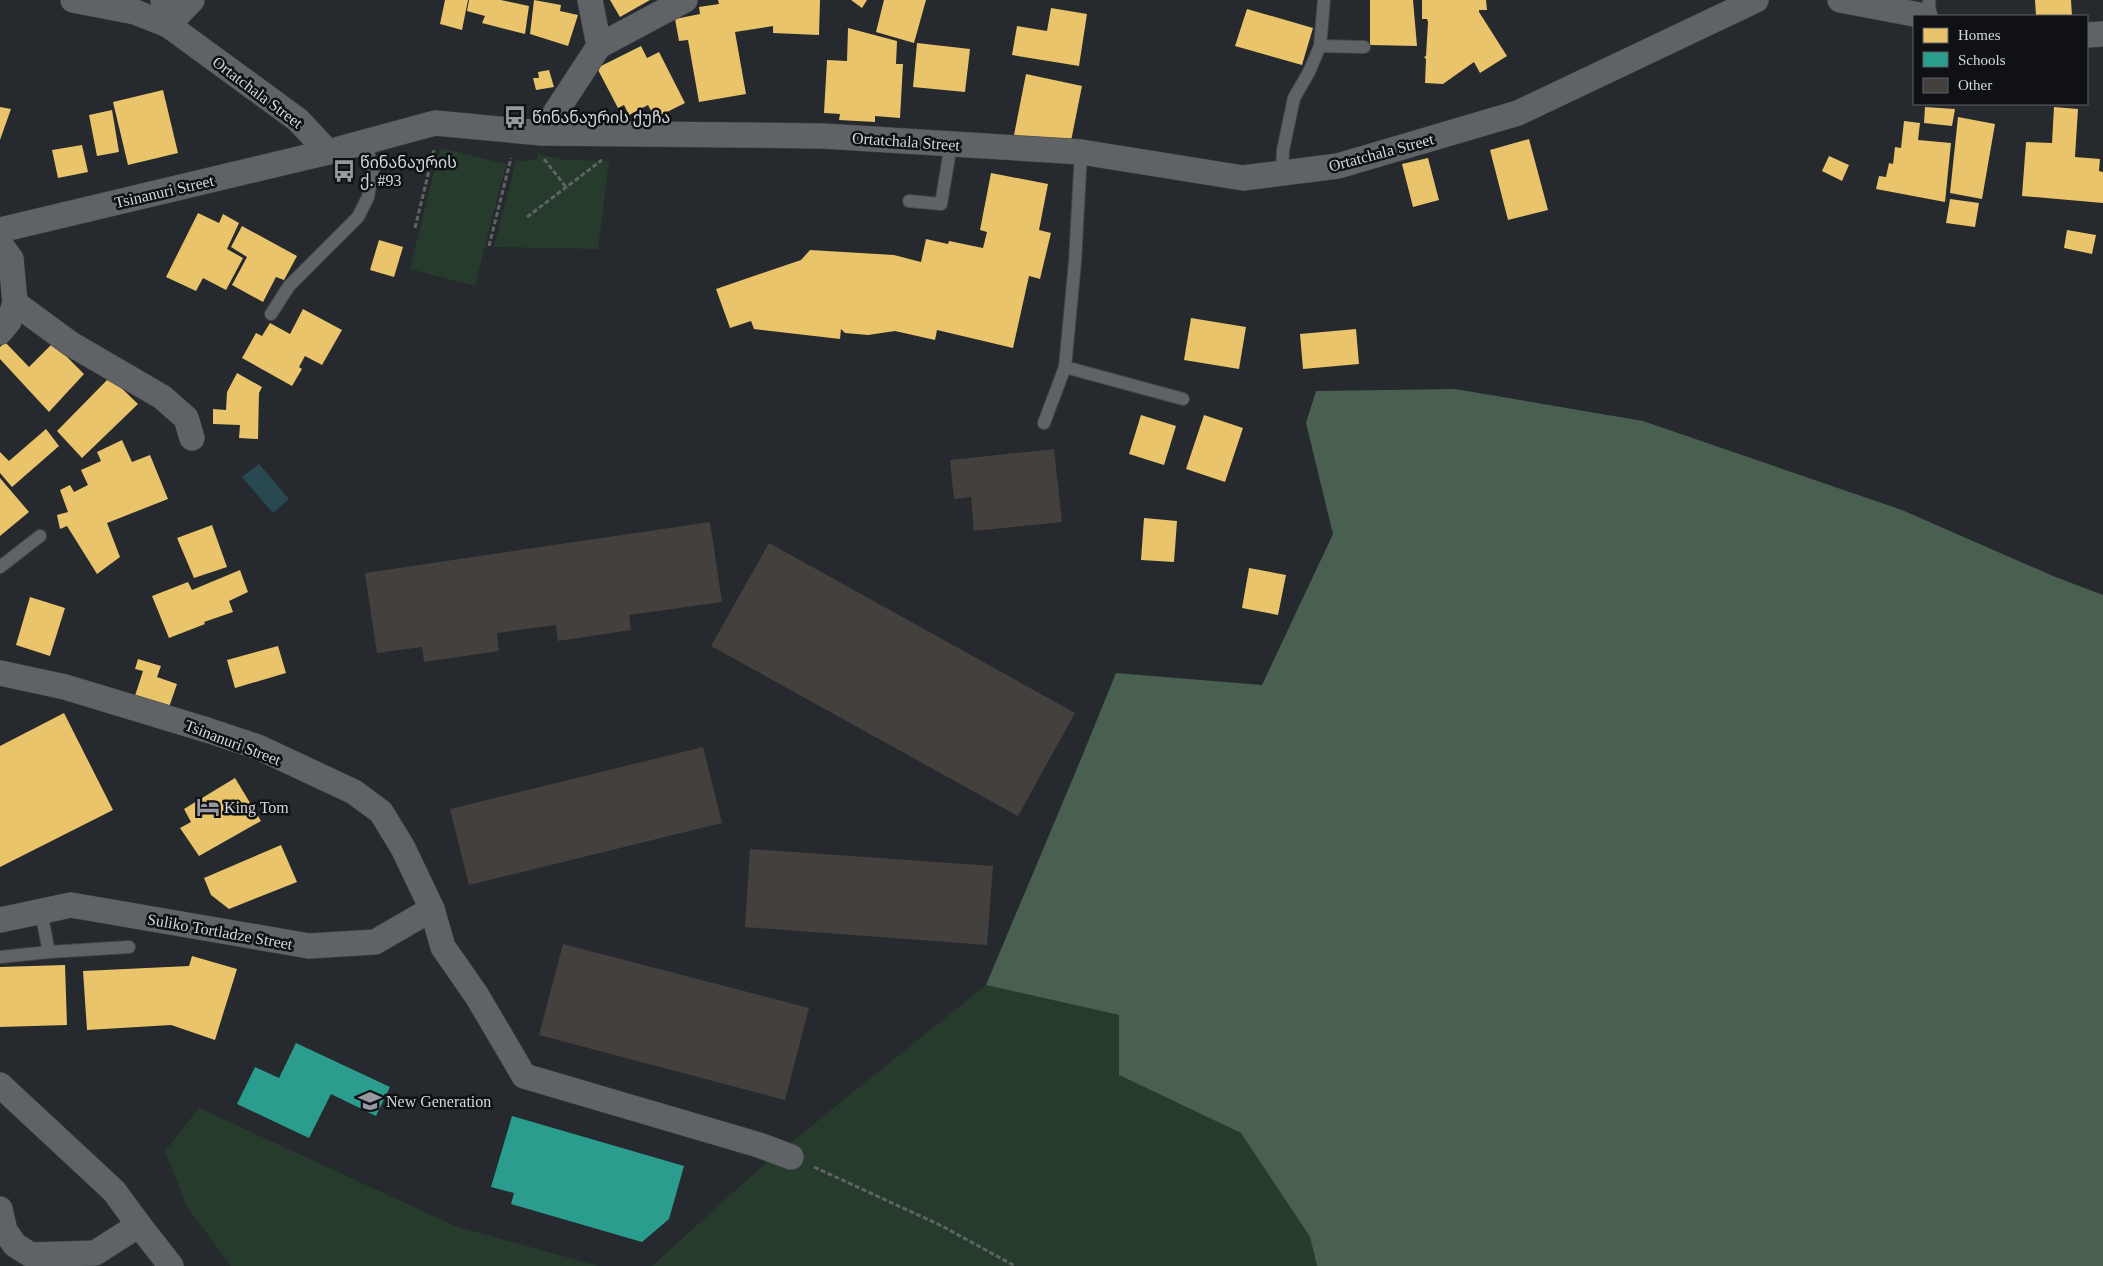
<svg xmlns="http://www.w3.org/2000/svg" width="2103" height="1266" font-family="'Times New Roman','Noto Sans Georgian',serif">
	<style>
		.green { fill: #273b2d }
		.forest { fill: #495f50 }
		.water { fill: #284951 }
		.homes { fill: #e9c46a }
		.schools { fill: #2a9d8f }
		.building { fill: #43403e }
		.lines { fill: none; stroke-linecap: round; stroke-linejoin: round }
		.lane-casing { stroke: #434549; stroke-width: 14 }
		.street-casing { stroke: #434549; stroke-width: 26 }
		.path { stroke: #606265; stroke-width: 3; stroke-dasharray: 5 2.5; stroke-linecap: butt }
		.lane { stroke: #606366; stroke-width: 12 }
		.street { stroke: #606366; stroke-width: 25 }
		.labels { text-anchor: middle; stroke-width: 5; stroke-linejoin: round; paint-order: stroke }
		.street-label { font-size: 16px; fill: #d3d7dc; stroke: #0f1114 }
		.poi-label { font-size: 16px; fill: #d3d7dc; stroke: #0f1114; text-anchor: start }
	</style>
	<rect width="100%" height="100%" fill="#26292d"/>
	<!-- green -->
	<g class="green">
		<path d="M440,148L506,164L475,286L410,269Z"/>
		<path d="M538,154L566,160L609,161L598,249L494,247L516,161L537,160Z"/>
		<path d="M986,985L1119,1015V1075L1241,1133L1310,1237L1317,1266H652L768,1161Z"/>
		<path d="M199,1108L455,1226L598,1266H231L187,1207L165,1151Z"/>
	</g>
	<!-- forest -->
	<path class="forest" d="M1455,389L1643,421L1902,510L2053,576L2103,595V1266H1317L1310,1237L1241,1133L1119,1075V1015L986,985L1081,759L1116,673L1262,685L1333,534L1306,423L1316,391Z"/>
	<!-- water -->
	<path class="water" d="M259,464L289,499L273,513L242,477Z"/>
	<!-- homes -->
	<g class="homes">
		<path d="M445,0H468L462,30L440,24Z"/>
		<path d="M469,0H501L529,6L525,34L482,23L485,16L467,11Z"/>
		<path d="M534,0L561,5L560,11L578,15L568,46L530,34Z"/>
		<path d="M610,0H650L620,17Z"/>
		<path d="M718,0H820L819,35L773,33V26L735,32L746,94L699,102L688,40L679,41L675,19L700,14L699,7L719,4Z"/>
		<path d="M851,0H867L862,8Z"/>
		<path d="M884,0H926L914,43L876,32Z"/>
		<path d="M1370,0H1413L1417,46L1370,45Z"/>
		<path d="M1422,0H1486L1487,10H1479V12L1507,56L1480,73L1474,62L1443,84L1425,83L1426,59L1424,57L1426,56L1428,22L1427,19H1422Z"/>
		<path d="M2035,0H2071L2072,16H2036Z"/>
		<path d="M1051,8L1087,14L1079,66L1012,55L1017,26L1047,31Z"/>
		<path d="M1247,9L1313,28L1302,65L1235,46Z"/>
		<path d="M848,28L897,41L896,64H903L900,118L875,116V122L839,120L840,114L824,113L827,60L847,61Z"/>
		<path d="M917,43L970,49L965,92L913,87Z"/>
		<path d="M641,46L647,58L659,52L685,103L655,118L648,105L629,115L624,105L618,108L597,68Z"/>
		<path d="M549,70L554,87L536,90L533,78H539L538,72Z"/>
		<path d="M1026,74L1082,86L1070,146L1014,135Z"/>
		<path d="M163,90L178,153L128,165L113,102Z"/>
		<path d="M0,107L11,109L0,140Z"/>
		<path d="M1925,107L1955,109L1952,126L1924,123Z"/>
		<path d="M2054,107L2078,109L2075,157L2100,159L2099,171L2103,172V203L2022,196L2026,142L2052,143Z"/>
		<path d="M112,110L119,152L97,156L89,115Z"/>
		<path d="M1958,117L1995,124L1982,199L1950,193Z"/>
		<path d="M1904,121L1920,123L1918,140L1951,143L1945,202L1876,189L1879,176L1886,177L1889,163L1893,164L1895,147L1901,148Z"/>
		<path d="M1529,139L1548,210L1508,220L1490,150Z"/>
		<path d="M82,145L88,172L58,178L52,150Z"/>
		<path d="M1829,156L1849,165L1842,181L1822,171Z"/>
		<path d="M1428,158L1439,200L1413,207L1402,164Z"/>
		<path d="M991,173L1048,184L1039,230L1051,233L1040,279L1029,276L1013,348L937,330L935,340L895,331L868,335L845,333L841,329L840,339L754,329L751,321L730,328L716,289L801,260L810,250L894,255L921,262L926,239L948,244L949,241L983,248L987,232L980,230Z"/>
		<path d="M1950,199L1979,203L1975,227L1946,223Z"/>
		<path d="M198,213L219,223L223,214L239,223L227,249L243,258L226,290L203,278L196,291L166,277Z"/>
		<path d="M242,226L297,256L284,280L276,277L263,302L232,285L247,257L231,247Z"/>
		<path d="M2067,230L2096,235L2092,254L2064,248Z"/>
		<path d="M379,240L403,247L394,277L370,270Z"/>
		<path d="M303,309L342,330L322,365L305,356L299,367L302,369L292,386L242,358L256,333L262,336L270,323L290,334Z"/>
		<path d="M1191,318L1246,327L1239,369L1184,360Z"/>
		<path d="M1356,329L1359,364L1303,369L1300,334Z"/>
		<path d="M5,342L29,367L53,343L84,374L49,412L0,359V347Z"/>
		<path d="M237,373L262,387L259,393L258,439L239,438L240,425L213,424V409L226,410L227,392Z"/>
		<path d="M110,377L138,404L82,458L57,431Z"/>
		<path d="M1141,415L1176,426L1164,465L1129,454Z"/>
		<path d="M1204,415L1243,428L1225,482L1186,469Z"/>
		<path d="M46,429L59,446L12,487L0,473V452L9,461Z"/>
		<path d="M122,440L132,462L150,455L168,499L107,523L120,557L97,574L67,526L60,529L57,515L68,512L60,490L70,485L74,492L88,485L81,470L101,461L97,452Z"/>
		<path d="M0,478L29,512L0,536Z"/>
		<path d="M1144,518L1177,521L1174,562L1141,560Z"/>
		<path d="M212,525L227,567L194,578L177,538Z"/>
		<path d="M1249,568L1286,575L1278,615L1242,608Z"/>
		<path d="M240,570L248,592L229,601L233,612L204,622L205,624L169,638L152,596L188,582L192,590Z"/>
		<path d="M30,597L65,608L50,656L16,645Z"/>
		<path d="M278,646L286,673L235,688L227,660Z"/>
		<path d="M138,659L161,666L157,677L177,684L167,713L133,702L143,671L135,669Z"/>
		<path d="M64,713L113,810L0,867V746Z"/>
		<path d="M235,778L261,821L199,856L180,828L191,822L184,809Z"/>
		<path d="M281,845L297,882L229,909L211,895L204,878Z"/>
		<path d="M192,956L237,969L215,1040L171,1025L87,1030L83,971L189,966Z"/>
		<path d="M65,965L67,1025L0,1027V967Z"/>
	</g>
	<!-- schools -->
	<g class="schools">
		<path d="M296,1043L390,1087L376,1116L331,1094L309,1138L237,1104L255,1067L279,1078Z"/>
		<path d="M512,1116L684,1166L669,1219L642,1242L511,1204L514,1193L491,1187Z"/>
	</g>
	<!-- building -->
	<g class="building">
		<path d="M1054,449L1062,522L974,531L971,497L954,499L950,460Z"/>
		<path d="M710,522L722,602L629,615L631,630L558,641L556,625L497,633L499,651L424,662L422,647L377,653L365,573Z"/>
		<path d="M769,543L1075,713L1018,816L711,646Z"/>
		<path d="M703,747L722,823L469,885L450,809Z"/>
		<path d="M750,849L993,866L987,945L745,927Z"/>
		<path d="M563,944L809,1008L785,1100L539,1035Z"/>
	</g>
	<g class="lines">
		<defs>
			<g id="lane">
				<path d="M1929,0L1930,16"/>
				<path d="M1320,46L1364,47"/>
				<path d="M1282,173L1283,150L1294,98L1309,72L1320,46L1324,0"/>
				<path d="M909,201L941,204L951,144"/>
				<path d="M271,314L289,286L358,217L368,197L373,170L365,141"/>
				<path d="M1065,367L1183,399"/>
				<path d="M1044,423L1065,367L1075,262L1081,152"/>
				<path d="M0,567L40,536"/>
				<path d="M49,952L129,947"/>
				<path d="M0,957L49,952L41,912"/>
			</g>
			<g id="street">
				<path d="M73,0L135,12L168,25L298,120L328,152"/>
				<path d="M163,0L168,25"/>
				<path d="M590,0L599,46"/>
				<path d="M1840,0L1925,16"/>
				<path d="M168,25L192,0"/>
				<path d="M2087,35L2103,34"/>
				<path d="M542,133L599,46L685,0"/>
				<path d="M0,230L328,152L435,123L542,133L823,136L1081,152L1243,178L1338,166L1518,113L1756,0"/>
				<path d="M0,244L11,259L15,303L9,321L0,332"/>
				<path d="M15,303L71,344L162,397L186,418L192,438"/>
				<path d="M0,673L65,687L207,730L258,747L354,792L381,812L403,848L432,909L443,947L477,996L524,1076L759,1145L791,1157"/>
				<path d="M0,920L71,905L309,946L375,942L432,909"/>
				<path d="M0,1085L114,1191L139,1225L171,1266"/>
				<path d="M0,1209L5,1231L15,1245L31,1255L95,1253L139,1225"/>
			</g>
		</defs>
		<!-- lane casing -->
		<use href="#lane" class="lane-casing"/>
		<!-- street casing -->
		<use href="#street" class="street-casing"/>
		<!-- path -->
		<g class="path">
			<path d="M544,159L566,187"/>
			<path d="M527,217L602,160"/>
			<path d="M415,228L434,150"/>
			<path d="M489,246L511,158"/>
			<path d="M814,1167L942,1226L1015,1266"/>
		</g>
		<!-- lane -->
		<use href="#lane" class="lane"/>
		<!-- street -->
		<use href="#street" class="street"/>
	</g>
	<!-- icons -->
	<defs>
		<symbol id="bus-bare" viewBox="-9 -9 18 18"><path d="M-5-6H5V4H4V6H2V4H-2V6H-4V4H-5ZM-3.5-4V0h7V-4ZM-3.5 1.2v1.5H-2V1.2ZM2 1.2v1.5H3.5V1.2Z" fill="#969a9f" stroke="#0f1114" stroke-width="2.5" paint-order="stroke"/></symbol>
		<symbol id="hotel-bare" viewBox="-9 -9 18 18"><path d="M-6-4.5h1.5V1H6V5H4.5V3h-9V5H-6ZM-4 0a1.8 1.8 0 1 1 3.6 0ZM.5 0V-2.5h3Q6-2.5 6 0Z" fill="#969a9f" stroke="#0f1114" stroke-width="2.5" paint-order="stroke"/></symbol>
		<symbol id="school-bare" viewBox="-9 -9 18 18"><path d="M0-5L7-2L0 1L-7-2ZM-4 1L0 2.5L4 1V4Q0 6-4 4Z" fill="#969a9f" stroke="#0f1114" stroke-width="2.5" paint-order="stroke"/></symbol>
	</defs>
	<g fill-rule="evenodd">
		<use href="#bus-bare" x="499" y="101" width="32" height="32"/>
		<use href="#bus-bare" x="328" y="155" width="32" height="32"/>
		<use href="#hotel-bare" x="192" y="791" width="32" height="32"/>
		<use href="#school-bare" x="354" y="1085" width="32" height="32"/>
	</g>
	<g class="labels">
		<!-- street labels -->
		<g class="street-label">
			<text transform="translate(258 92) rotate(37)" y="6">Ortatchala Street</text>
			<text transform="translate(906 141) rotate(4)" y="6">Ortatchala Street</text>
			<text transform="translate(1381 152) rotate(-15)" y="6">Ortatchala Street</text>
			<text transform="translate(164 191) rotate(-13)" y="6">Tsinanuri Street</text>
			<text transform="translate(233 742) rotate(21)" y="6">Tsinanuri Street</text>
			<text transform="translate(220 931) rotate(10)" y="6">Suliko Tortladze Street</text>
		</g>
		<!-- poi labels -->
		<g class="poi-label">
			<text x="532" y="123">წინანაურის ქუჩა</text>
			<text x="360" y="168">წინანაურის<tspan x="360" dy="18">ქ. #93</tspan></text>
			<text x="224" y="813">King Tom</text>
			<text x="386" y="1107">New Generation</text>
		</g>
	</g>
	<!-- legend -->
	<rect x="1913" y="15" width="175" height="90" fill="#0f1114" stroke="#5d6064"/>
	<rect x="1923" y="28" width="25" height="15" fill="#e9c46a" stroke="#5d6064"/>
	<text x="1958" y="40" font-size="15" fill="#d3d7dc">Homes</text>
	<rect x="1923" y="52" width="25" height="15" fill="#2a9d8f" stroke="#5d6064"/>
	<text x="1958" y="65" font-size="15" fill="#d3d7dc">Schools</text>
	<rect x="1923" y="78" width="25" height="15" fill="#43403e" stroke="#5d6064"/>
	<text x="1958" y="90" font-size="15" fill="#d3d7dc">Other</text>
</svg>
